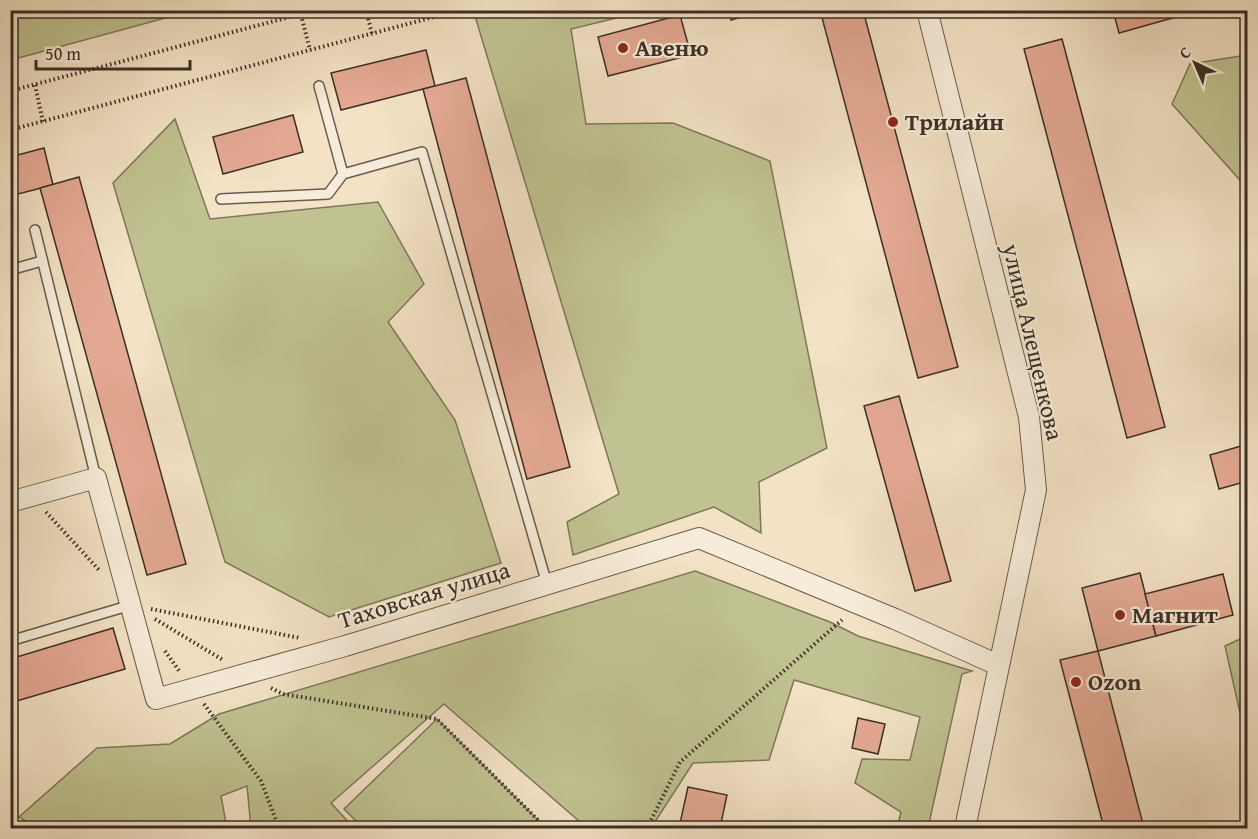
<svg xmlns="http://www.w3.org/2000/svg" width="1258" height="839" font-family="'Gentium Book Plus',serif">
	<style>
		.green { fill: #c0c291; stroke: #7e785b; stroke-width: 1.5 }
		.building { fill: #e4a993; stroke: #3b2f25; stroke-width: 1.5 }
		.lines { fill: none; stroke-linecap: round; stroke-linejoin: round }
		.lane-casing { stroke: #695c4d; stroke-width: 12 }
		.street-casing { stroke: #695c4d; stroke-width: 22 }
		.path { stroke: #3b2f25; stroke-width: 4; stroke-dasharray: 1.5 3; stroke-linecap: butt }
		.lane { stroke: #f7ecd9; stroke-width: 9 }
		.street { stroke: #f7ecd9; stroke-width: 20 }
		.poi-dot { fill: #8f2418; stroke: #f7ecd9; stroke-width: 2 }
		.labels { text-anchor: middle; stroke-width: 4.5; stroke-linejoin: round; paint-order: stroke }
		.poi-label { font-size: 24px; font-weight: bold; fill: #3b2f25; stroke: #f7ecd9; text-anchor: start }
		.street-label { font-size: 24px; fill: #3b2f25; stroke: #f7ecd9 }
	</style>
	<rect width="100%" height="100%" fill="#f3e2c5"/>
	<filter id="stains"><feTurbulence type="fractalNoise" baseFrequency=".00333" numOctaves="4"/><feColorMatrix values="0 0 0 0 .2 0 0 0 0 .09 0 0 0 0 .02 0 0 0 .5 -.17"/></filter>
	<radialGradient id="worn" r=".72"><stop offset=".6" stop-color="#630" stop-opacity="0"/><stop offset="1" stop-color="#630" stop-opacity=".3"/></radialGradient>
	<!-- green -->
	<g class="green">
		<path d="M11,10H191V11L11,60Z"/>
		<path d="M495,11H645L571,29L586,124L673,123L770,161L827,448L759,482L761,533L714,507L573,555L567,522L619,494L475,16Z"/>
		<path d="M1247,55H1248L1247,188L1172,104L1190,64Z"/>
		<path d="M175,119L210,219L378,202L424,284L388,322L455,420L501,563L329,617L225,562L113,183Z"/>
		<path d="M695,571L830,622L858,636L972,671L962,674L928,828H897L901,812L855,783L862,759L910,760L920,717L794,680L769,760L693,763L651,828H587L444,704L331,803L354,828H251L247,786L221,796L227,828H111L110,827L104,828H37L19,817L97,748L170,744L219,714Z"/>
		<path d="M1247,636V744L1225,646Z"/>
		<path d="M437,719L546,828H363L344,809Z"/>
	</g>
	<!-- building -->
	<g class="building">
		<path d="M728,10H765L731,20Z"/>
		<path d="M820,10H863L958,367L918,378Z"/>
		<path d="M1113,10H1201L1119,33Z"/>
		<path d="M680,15L691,55L608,76L598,37Z"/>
		<path d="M1062,39L1165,427L1127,438L1024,49Z"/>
		<path d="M426,50L435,86L341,110L331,73Z"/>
		<path d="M466,78L570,467L527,479L423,89Z"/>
		<path d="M293,115L303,152L223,174L213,137Z"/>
		<path d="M44,148L53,185L10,196V157Z"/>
		<path d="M79,177L186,564L147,575L40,188Z"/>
		<path d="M899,396L951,581L915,591L864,406Z"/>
		<path d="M1248,444V481L1219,489L1210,455Z"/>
		<path d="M1140,573L1156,636L1098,651L1082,588Z"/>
		<path d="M1223,574L1233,615L1156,636L1145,594Z"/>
		<path d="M113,628L125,669L10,703V659Z"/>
		<path d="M1098,651L1144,828H1104L1060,660Z"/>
		<path d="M858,718L885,724L878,754L852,748Z"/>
		<path d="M688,787L727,795L720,828H679Z"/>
		<path d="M819,822L851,828H818Z"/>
	</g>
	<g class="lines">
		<defs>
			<g id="lane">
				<path d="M319,86L343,174"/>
				<path d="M221,199L328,194L343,174L422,152L547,584"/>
				<path d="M35,230L96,478"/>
				<path d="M10,270L42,261"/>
				<path d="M10,641L131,605"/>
			</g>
			<g id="street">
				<path d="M927,10L1029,417L1036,490L965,828"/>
				<path d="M10,502L96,478L156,699L345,646L699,538L895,619L998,665"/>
			</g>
		</defs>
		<!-- lane casing -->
		<use href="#lane" class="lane-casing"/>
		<!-- street casing -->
		<use href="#street" class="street-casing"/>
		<!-- path -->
		<g class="path">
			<path d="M366,10L372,34"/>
			<path d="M431,10L433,18"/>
			<path d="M301,15L310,50"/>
			<path d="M35,85L43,122"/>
			<path d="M10,91L316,10"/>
			<path d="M10,130L460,10"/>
			<path d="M46,512L99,570"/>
			<path d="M151,609L300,638"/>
			<path d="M155,619L223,660"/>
			<path d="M165,651L180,672"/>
			<path d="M271,688L283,694L437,719L546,828"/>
			<path d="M204,704L261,781L279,828"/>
			<path d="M647,828L680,762L842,620"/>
		</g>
		<!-- lane -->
		<use href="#lane" class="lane"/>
		<!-- street -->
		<use href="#street" class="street"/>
	</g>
	<!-- markers -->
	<g class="poi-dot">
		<circle cx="623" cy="48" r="6"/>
		<circle cx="893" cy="122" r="6"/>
		<circle cx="1120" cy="615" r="6"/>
		<circle cx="1076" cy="682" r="6"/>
	</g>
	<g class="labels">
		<!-- poi labels -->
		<g class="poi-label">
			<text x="635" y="56">Авеню</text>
			<text x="905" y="130">Трилайн</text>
			<text x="1132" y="623">Магнит</text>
			<text x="1088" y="690">Ozon</text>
		</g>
		<!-- street labels -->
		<g class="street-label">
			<text transform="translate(1033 342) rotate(77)" y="8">улица Алещенкова</text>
			<text transform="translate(424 595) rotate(-17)" y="8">Таховская улица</text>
		</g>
	</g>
	<!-- margin -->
	<rect width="1258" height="839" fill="none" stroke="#f3e2c5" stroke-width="36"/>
	<rect x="12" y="12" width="1234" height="815" fill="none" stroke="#3b2f25" stroke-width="3"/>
	<rect x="18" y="18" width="1222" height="803" fill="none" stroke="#3b2f25" stroke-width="1.5"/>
	<!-- north arrow -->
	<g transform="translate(1195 63) rotate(316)" stroke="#f7ecd9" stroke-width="4.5" paint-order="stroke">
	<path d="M0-4.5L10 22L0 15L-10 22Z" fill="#3b2f25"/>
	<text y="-9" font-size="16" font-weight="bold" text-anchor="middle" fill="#3b2f25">С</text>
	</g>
	<!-- scale -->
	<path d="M36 60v9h154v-9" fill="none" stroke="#3b2f25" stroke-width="3"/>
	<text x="45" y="60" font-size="18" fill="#3b2f25" stroke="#f7ecd9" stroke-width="4.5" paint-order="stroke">50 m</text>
	<rect width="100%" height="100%" filter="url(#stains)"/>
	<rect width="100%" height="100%" fill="url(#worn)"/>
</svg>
